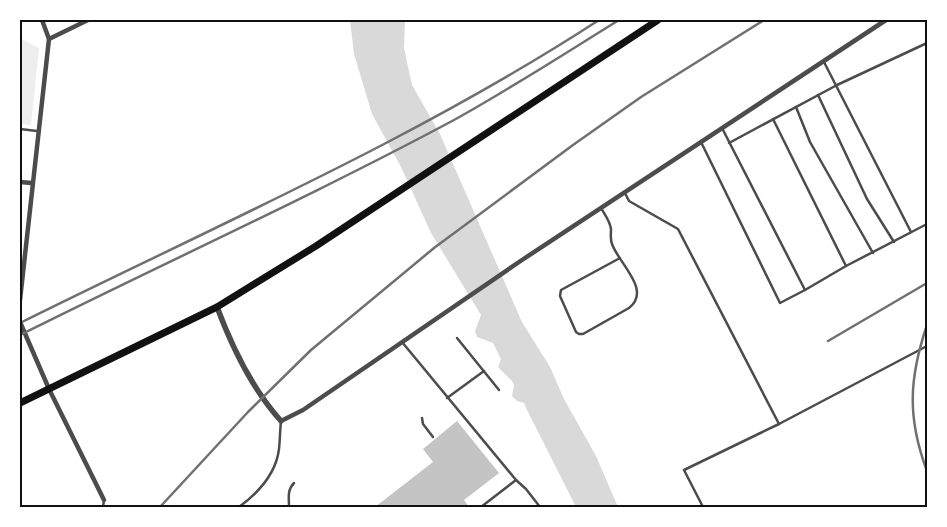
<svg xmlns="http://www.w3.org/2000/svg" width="947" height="527" font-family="Barlow,sans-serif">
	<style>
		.green { fill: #eee }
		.water { fill: #d9d9d9 }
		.building { fill: #c4c4c4 }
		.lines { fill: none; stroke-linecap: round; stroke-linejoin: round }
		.service { stroke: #4c4c4c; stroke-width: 2.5 }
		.minor { stroke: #4c4c4c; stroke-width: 4.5 }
		.tertiary { stroke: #4c4c4c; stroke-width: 5.5 }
		.primary { stroke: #111; stroke-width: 7 }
		.rail { stroke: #707070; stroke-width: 2.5 }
		.neatline { fill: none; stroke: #111; stroke-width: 2 }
	</style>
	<rect width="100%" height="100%" fill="#fff"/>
	<!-- green -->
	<path class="green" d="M20,38L39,48L31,125L20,124Z"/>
	<!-- water -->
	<path class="water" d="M350,20H405L404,48L412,85L440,134L522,322L550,367L564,399L596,456L618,507H576L526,408L524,403L517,401L512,396L514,385L512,381L498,367L501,359L493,343L477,337L475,331L481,315L431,233L401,167L372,114L354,54Z"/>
	<!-- building -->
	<path class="building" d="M457,421L499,473L464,500L469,507H375L433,462L423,449Z"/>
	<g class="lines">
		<!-- service -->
		<g class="service">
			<path d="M824,62L911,232"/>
			<path d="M818,95L867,199L894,242"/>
			<path d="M796,107L810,142L873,253"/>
			<path d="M773,119L846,266"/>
			<path d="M722,128L805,290L846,266L927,224"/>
			<path d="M20,129L37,131"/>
			<path d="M701,142L780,303L805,290"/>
			<path d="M729,143L837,85L927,43"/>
			<path d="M625,193L629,201L678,229L779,424"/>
			<path d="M601,208C605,215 610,221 611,229C611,234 610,239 612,244C619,264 652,290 629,308L583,334H579L576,332L560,296L561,290L620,258"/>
			<path d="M457,338L499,390"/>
			<path d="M402,342L516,480L526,489L540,507"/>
			<path d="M447,398L484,371"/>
			<path d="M422,418L423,424L433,437"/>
			<path d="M103,507L104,500"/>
			<path d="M239,507C258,493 276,474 279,449C280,440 280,430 281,421"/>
			<path d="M289,507C289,498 287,490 294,483"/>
			<path d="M481,507L516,480"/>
			<path d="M703,507L684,470L779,424L927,346"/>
		</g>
		<!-- minor -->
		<g class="minor">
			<path d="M49,39L88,20"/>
			<path d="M20,182L32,183"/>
			<path d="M20,300L49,39L42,20"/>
			<path d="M20,322L49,389L104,500"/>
			<path d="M281,421L303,410L522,260L886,20"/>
		</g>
		<!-- tertiary -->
		<path class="tertiary" d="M217,307C232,347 252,389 281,421"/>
		<!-- primary -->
		<path class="primary" d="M20,403L217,307L316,246L658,20"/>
		<!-- rail -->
		<g class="rail">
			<path d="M20,323C215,226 416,139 599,20"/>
			<path d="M927,325C909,378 907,418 927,471"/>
			<path d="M20,335C164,263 312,196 454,120C510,89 564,54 619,20"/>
			<path d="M828,341L927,283"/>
			<path d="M160,507L248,412L311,350L434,248L573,145L641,97L764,20"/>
		</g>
	</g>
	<!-- border -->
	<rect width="947" height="527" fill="none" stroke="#ffffff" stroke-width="42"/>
	<rect x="21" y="21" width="905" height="485" class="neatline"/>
</svg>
